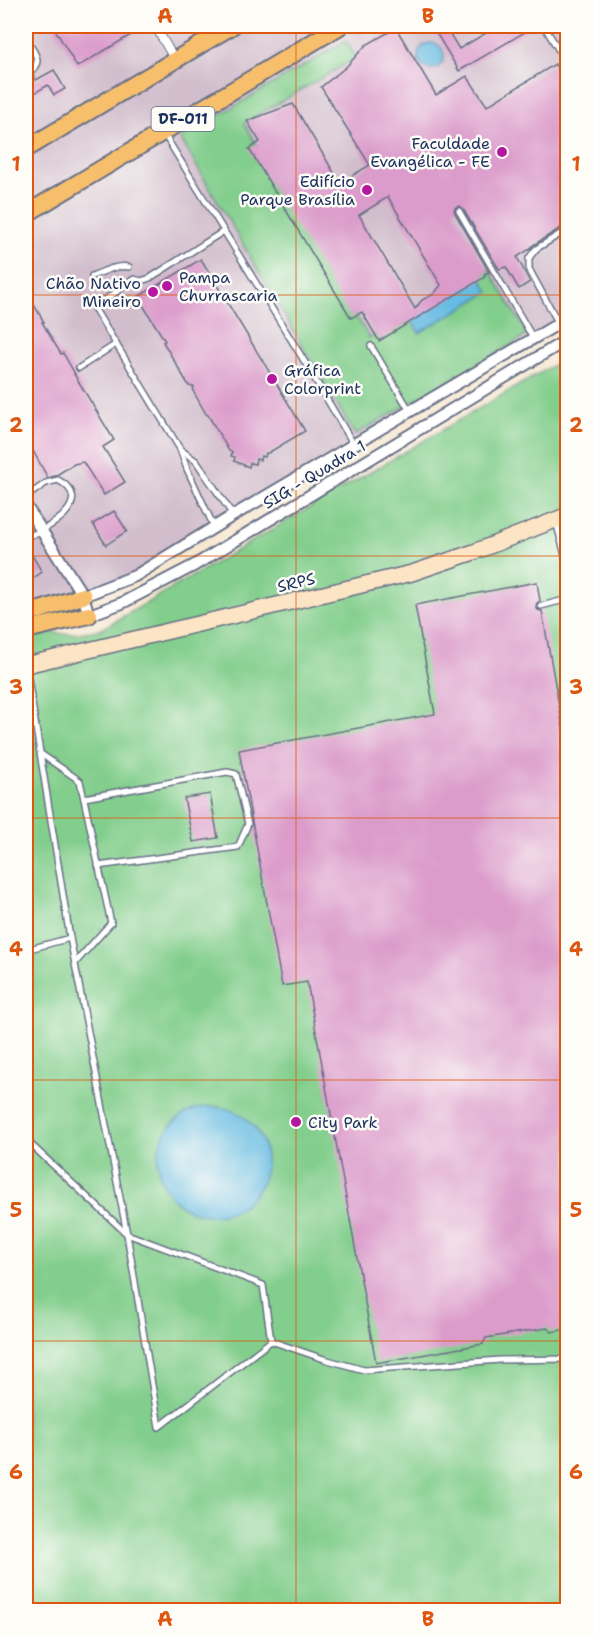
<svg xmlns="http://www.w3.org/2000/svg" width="593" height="1636" font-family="'Shantell Sans',sans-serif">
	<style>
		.industrial { fill: #d1bdcc }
		.green { fill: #82ce8c; stroke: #4e7e75; stroke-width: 1.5 }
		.water { fill: #66bbe2; stroke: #4075a0; stroke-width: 1.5 }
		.building { fill: #db9bcb; fill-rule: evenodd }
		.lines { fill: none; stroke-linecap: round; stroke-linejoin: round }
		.service-casing { stroke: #686f86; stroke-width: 8 }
		.pedestrian-casing { stroke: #686f86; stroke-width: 10 }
		.minor-casing { stroke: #686f86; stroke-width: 14 }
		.secondary-casing { stroke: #686f86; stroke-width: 18 }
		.primary-casing { stroke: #686f86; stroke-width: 20 }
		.service { stroke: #fff; stroke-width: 5 }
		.pedestrian { stroke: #fff; stroke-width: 8 }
		.minor { stroke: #fff; stroke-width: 10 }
		.secondary { stroke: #fce5c4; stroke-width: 15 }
		.primary { stroke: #f7bf6c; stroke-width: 16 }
		.grid { fill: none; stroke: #de5710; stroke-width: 1.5; stroke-opacity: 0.55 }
		.poi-dot { fill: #b5179e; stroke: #fdfcf7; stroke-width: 2 }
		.labels { text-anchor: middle; stroke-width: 5; stroke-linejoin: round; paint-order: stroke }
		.shield { fill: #fdfcf7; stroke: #5f6c8c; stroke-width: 1.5 }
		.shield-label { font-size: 15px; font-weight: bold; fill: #1b2f5e }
		.poi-label { font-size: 16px; fill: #1b2f5e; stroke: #fdfcf7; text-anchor: end }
		.street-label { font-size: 16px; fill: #1b2f5e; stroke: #fdfcf7 }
		.neatline { fill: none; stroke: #de5710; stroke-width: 2 }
		.grid-label { font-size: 20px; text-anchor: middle; font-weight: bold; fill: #de5710 }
	</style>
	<rect width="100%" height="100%" fill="#fdfcf7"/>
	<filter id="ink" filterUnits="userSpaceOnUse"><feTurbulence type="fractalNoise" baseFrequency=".0167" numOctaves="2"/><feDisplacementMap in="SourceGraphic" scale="12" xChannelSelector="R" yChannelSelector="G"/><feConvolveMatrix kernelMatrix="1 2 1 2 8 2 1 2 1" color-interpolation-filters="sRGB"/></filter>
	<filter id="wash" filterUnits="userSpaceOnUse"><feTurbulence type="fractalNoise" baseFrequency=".008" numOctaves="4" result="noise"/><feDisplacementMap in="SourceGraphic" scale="24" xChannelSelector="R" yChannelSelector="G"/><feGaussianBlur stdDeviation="1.35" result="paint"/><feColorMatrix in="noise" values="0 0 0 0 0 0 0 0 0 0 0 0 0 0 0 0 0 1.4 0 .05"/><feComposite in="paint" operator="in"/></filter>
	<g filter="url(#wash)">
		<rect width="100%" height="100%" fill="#f6e7d1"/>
		<!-- industrial -->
		<path class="industrial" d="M26,26H567V315L45,627L26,595Z"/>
		<!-- green -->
		<g class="green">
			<path d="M346,41L356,58L244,123L369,338L489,269L528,335L355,435L180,138Z"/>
			<path d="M567,357V1610H26V610C31,616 37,623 44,628C60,639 84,632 102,629Z"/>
		</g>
		<!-- water -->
		<g class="water">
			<circle cx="431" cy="56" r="13"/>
			<path d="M479,276L489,292L419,333L409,316Z"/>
			<circle cx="212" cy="1161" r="54"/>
		</g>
		<g id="blocks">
			<!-- building -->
			<g class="building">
				<path d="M53,26H146L77,67Z"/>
				<path d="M432,26H445L459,49L498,26H535L459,71Z"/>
				<path d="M396,28L436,95L467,76L487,106L555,64L567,84V224L533,245L530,249L517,257L530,282L519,289L506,267L499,269L463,209L460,206L456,207L454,210L455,213L489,272L484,274L485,277L379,341L362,312L351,318L249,149L260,142L247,121L293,104L340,183L370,165L321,87L346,67L366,45ZM388,197L441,285L434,294L422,300L415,309L359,215Z"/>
				<path d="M54,70L65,89L54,95L48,85L26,98V80L33,75L36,80Z"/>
				<path d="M201,259L305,431L268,453H266L265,457L261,456L260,460L256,459L255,464L250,463L249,467L234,461L235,457L231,456L232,452L229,451L208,415L206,414L193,391L194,387L189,386L182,374L163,342L165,341L138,297Z"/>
				<path d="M26,291L44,322H42L53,341L61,354L63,353L75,374H74L114,440L103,447L125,482L104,495L83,462L74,464L55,476L48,478L26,438Z"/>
				<path d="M114,511L127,531L106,545L93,524Z"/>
				<path d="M26,545L42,572L26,583Z"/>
				<path d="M537,582L540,601L537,603L536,607L538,610L542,611L565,739H567V1329L552,1332L547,1328L486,1338L483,1344L376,1363L307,982L282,986L239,750L435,714L415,605Z"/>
				<path d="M210,794L218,838L193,842L184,798Z"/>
			</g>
		</g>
	</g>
	<g filter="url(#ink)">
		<use href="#blocks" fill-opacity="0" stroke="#686f86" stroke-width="1.5"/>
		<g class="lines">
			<defs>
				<g id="service">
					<path d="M544,26L568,65"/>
					<path d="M26,39C36,55 45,62 26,75"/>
					<path d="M164,134L300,354L354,445"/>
					<path d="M459,211L533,338"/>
					<path d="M92,276C105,271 116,265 129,267"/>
					<path d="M91,303L180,449L187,469L214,527"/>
					<path d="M94,308L134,279L141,281L150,278L224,231"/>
					<path d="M559,324L529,269V258L536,249L568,229"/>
					<path d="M371,346L410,411"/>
					<path d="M79,368L116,344"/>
					<path d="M181,450L196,461L233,515"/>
					<path d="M26,497L46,483L58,480C97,501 48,530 26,537"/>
					<path d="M556,521L568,567"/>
					<path d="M541,606L568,599"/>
					<path d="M41,754L80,781L111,923L75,963"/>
					<path d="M84,798L227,772L236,774L248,824L238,847L98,866"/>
					<path d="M70,938L127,1234L159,1427L271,1341"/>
					<path d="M26,950L70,938L26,666"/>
					<path d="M26,1140L127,1234L263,1285L271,1341"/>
					<path d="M271,1341L324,1359L364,1370L500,1360L568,1359"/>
				</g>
				<path id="pedestrian" d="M155,26L175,60"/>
				<g id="minor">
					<path d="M26,506L83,596L89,615L122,603L195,565L568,339"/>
					<path d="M83,596L135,576L234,515L568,318"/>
				</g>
				<path id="secondary" d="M26,665L412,573L474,552L568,515"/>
				<g id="primary">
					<path d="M26,149L232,26"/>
					<path d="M26,214L340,26"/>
					<path d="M26,612L40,610L83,596"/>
					<path d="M26,630L89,615"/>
				</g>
			</defs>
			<!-- service casing -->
			<use href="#service" class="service-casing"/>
			<!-- pedestrian casing -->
			<use href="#pedestrian" class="pedestrian-casing"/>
			<!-- minor casing -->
			<use href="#minor" class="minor-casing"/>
			<!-- secondary casing -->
			<use href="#secondary" class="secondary-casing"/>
			<!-- primary casing -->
			<use href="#primary" class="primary-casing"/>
			<!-- service -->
			<use href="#service" class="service"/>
			<!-- pedestrian -->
			<use href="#pedestrian" class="pedestrian"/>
			<!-- minor -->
			<use href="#minor" class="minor"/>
			<!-- secondary -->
			<use href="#secondary" class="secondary"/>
			<!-- primary -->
			<use href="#primary" class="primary"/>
		</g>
	</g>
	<!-- grid -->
	<path class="grid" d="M296,26V1610M26,295H568M26,556H568M26,818H568M26,1080H568M26,1341H568"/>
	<!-- markers -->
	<g class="poi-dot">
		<circle cx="502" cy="152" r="6"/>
		<circle cx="367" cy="190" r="6"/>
		<circle cx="167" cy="286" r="6"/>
		<circle cx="153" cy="292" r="6"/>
		<circle cx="272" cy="379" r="6"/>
		<circle cx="296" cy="1122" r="6"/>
	</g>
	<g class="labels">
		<!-- shield labels -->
		<rect class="shield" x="151.5" y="107" width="63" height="24" rx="4.5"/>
		<g class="shield-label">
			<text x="183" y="124">DF-011</text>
		</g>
		<!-- poi labels -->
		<g class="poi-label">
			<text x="490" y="149">Faculdade<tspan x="490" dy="18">Evangélica - FE</tspan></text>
			<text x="355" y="187">Edifício<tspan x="355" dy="18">Parque Brasília</tspan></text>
			<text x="179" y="283" text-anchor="start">Pampa<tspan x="179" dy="18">Churrascaria</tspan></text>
			<text x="141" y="289">Chão Nativo<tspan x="141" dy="18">Mineiro</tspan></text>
			<text x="284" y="376" text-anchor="start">Gráfica<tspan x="284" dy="18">Colorprint</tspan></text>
			<text x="308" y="1128" text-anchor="start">City Park</text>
		</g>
		<!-- street labels -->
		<g class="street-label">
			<text transform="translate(314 474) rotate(-31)" y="6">SIG - Quadra 1</text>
			<text transform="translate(296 582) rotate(-13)" y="6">SRPS</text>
		</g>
	</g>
	<!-- margin -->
	<rect width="593" height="1636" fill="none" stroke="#fdfcf7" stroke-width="66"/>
	<rect x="33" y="33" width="527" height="1570" class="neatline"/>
	<g class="grid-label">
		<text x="165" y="23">A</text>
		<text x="428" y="23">B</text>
		<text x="16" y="171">1</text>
		<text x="576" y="171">1</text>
		<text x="16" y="432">2</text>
		<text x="576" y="432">2</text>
		<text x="16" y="694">3</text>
		<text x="576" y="694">3</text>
		<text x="16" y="956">4</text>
		<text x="576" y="956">4</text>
		<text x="16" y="1217">5</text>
		<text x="576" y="1217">5</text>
		<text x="16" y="1479">6</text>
		<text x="576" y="1479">6</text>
		<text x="165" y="1626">A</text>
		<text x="428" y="1626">B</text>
	</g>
</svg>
